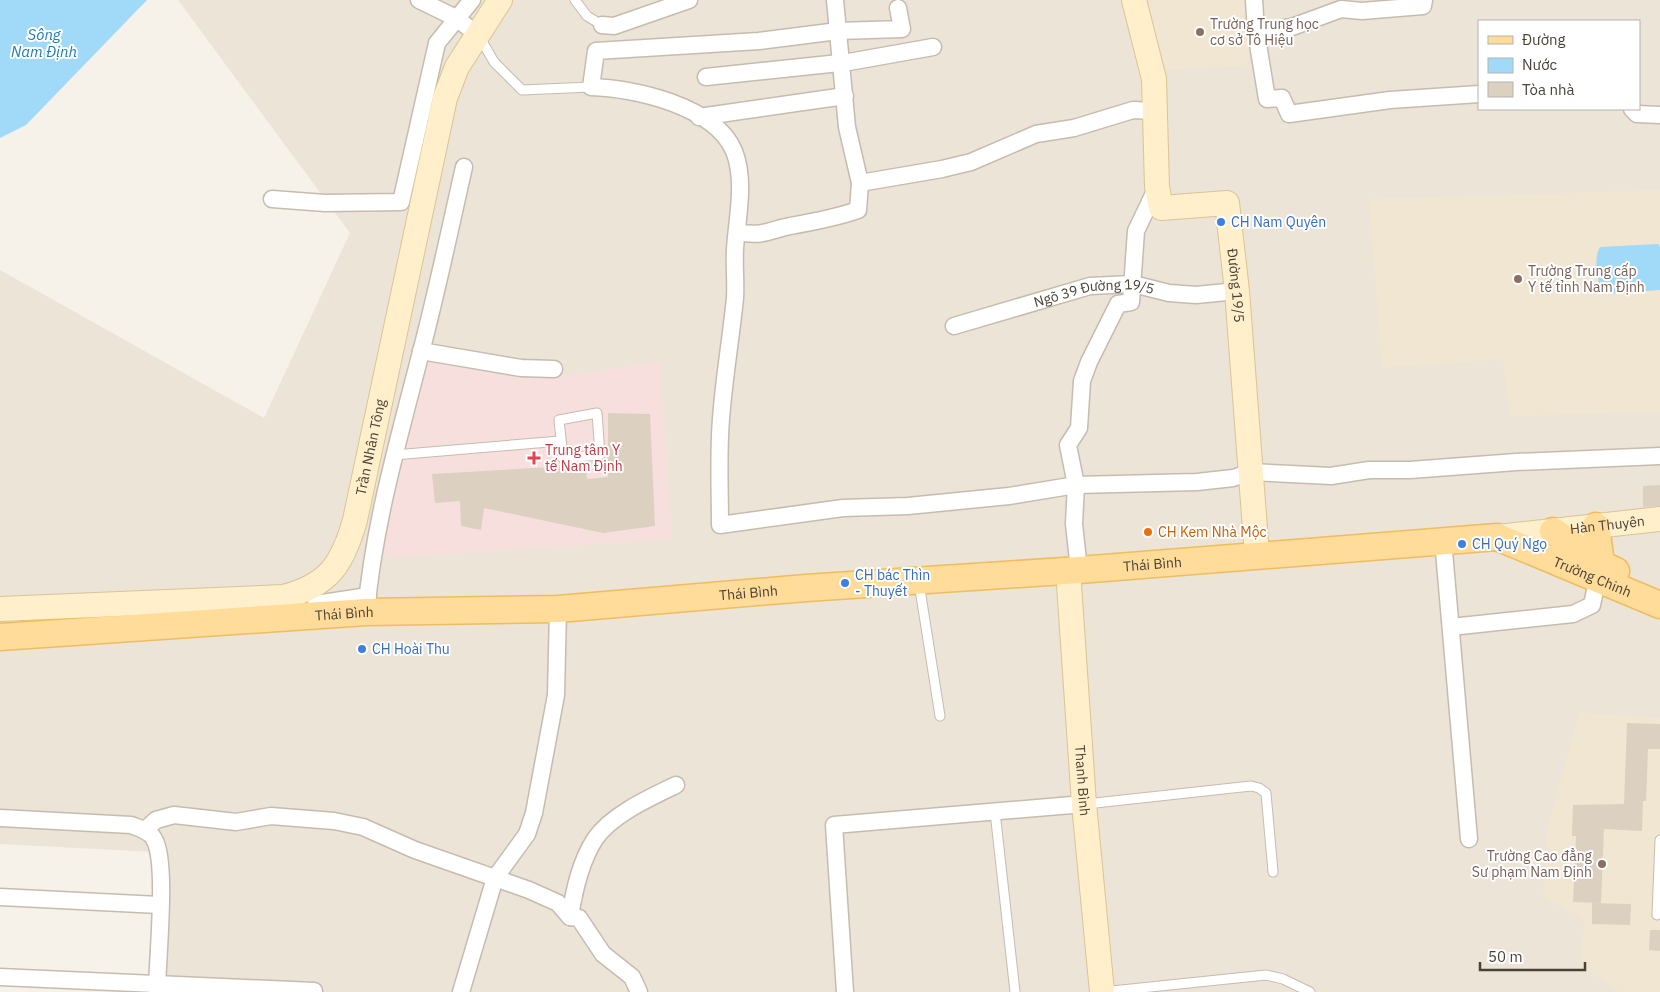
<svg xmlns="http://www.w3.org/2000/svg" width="1660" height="992" font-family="'IBM Plex Sans',sans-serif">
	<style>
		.residential { fill: #ebe4d7; fill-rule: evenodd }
		.education { fill: #f1e6d2 }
		.medical { fill: #f7dfdd }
		.water { fill: #a1d9f8 }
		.building { fill: #dcd0c1 }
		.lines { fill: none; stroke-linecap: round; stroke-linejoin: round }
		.lane-casing { stroke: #c6bcae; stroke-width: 11 }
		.street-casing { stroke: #c6bcae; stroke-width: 19 }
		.secondary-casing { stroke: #dbc495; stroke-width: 26 }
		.primary-casing { stroke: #f0bc5e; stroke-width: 29 }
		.lane { stroke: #fff; stroke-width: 9 }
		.street { stroke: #fff; stroke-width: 16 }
		.secondary { stroke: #ffefcb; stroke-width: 24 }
		.primary { stroke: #ffdc9a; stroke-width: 26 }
		.education-dot { fill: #8d6e63; stroke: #fff; stroke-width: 2 }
		.shop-dot { fill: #3f7fe0; stroke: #fff; stroke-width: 2 }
		.health-dot { fill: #e0444e; stroke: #fff; stroke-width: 2 }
		.food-dot { fill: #e8710a; stroke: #fff; stroke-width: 2 }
		.labels { text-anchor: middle; stroke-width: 4; stroke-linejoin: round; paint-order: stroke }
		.education-label { font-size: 14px; fill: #785e54; stroke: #fff; text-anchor: start }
		.shop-label { font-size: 14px; fill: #366cbe; stroke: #fff; text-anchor: start }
		.street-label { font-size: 14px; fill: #4b4237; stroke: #fff }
		.health-label { font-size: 14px; fill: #be3a42; stroke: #fff; text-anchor: start }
		.food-label { font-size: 14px; fill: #c56008; stroke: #fff; text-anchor: start }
		.water-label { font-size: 15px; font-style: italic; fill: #217db2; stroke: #fff }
	</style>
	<rect width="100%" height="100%" fill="#f6f2ea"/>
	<!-- residential -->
	<path class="residential" d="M178,0H1660V992H205L151,970L155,852L0,844V270L264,418L350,233ZM1479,21H1639V109H1479Z"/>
	<!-- education -->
	<g class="education">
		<path d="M1147,0H1245L1249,65L1162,71Z"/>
		<path d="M1660,190V412L1510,416L1503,359L1382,368L1369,199Z"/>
		<path d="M1579,712L1660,718V992H1621L1581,967L1584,920L1543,897L1547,831Z"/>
	</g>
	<!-- medical -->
	<path class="medical" d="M424,357L519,377L568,376L660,361L672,539L385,558L382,538Z"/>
	<!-- water -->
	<g class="water">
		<path d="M0,0H147L26,125L0,138Z"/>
		<path d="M1658,244L1660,247V290L1604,294C1597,284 1593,258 1600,247Z"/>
	</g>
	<!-- building -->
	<g class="building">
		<path d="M608,413L650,414L655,526L603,533L484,508L481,530L461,526L460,501L435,503L432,474L586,465L587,479L608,477Z"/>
		<path d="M1660,485V506L1643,507V486Z"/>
		<path d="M1627,723L1660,724V749H1648L1646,801H1643L1642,831L1604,829L1601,903L1573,902L1576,836H1572L1573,805L1624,804Z"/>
		<path d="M1592,903L1631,904L1630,925L1592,924Z"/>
		<path d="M1650,930H1660V951L1649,950Z"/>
	</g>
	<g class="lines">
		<defs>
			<g id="lane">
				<path d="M575,0L587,16L602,25"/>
				<path d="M479,36L494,62L522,90L591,87"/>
				<path d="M597,413L600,455L563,458L559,420Z"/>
				<path d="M394,455L560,441"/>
				<path d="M919,583L940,716"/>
				<path d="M1086,804L1251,786L1259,788L1266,793L1273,872"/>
				<path d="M995,812L1015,992"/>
				<path d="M1657,915L1660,840"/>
				<path d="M1102,992L1266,975L1283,979L1310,992"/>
			</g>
			<g id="street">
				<path d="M419,0L456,18L478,35"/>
				<path d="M1254,0L1256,32L1267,99L1282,98L1289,114L1390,100L1479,94"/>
				<path d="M898,8L902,29L838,31L759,41L596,51L591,87C634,88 715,106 734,151C746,181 737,218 735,249C734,265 736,282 735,298C731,338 724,378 721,419C718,454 720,490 720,525L843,508L908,506L1009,496L1076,485L1197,482L1233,478L1251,472L1331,476L1369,470H1410L1516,462L1660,456"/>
				<path d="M602,25L614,26L689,0"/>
				<path d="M1256,32L1292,27L1341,9L1362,11L1423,6L1424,0"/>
				<path d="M706,77L849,62L933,47"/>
				<path d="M1632,109L1637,114L1660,115"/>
				<path d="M699,117L845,96"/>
				<path d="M860,183L942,169L971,162L1036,134L1074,128L1133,110L1155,111"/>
				<path d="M272,199L325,203L401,202L437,43L472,0"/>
				<path d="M737,232C763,237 766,231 790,226C813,222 835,218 858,210L860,183L847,127L835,0"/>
				<path id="s1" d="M954,326L1090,286L1133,284L1169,293L1196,295L1237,291"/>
				<path d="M421,351L521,368L554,369"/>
				<path d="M1443,540L1469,839"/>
				<path d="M1079,570L1074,524L1076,485L1068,445L1079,428L1082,381L1089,362L1118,304L1131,302L1136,231L1157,187"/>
				<path d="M316,604L368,596"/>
				<path d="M366,612C374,523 399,438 421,352C437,291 450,229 464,167"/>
				<path d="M1451,627L1573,614L1592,605L1599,571"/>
				<path d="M0,818L131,825C139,828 150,831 154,839C168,862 157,959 157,992"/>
				<path d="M145,830L156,820L174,815L236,822L271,816L334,821L363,827L415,850L529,890L558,903L570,917L579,918L603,954L632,977L639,992"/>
				<path d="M0,897L159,905"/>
				<path d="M570,917C574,891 580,862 595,839C611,815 651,797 676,785"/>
				<path d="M0,977L314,991"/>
				<path d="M461,992L495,878L527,834L534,813L556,695L558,609"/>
				<path d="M845,992L834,825L1084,804"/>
			</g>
			<g id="secondary">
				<path id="s2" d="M1134,0L1154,79L1157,187L1161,208L1227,203L1237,291L1257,555"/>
				<path id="s3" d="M1497,537L1660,519"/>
				<path id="s4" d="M1068,570L1084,804L1102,992"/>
				<path id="s5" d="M0,609L283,597C329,586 343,563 355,520L445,98L457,67L500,0"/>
			</g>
			<g id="primary">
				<path d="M1596,526L1601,564"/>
				<path d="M1553,531L1601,564L1616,571"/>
				<path id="s6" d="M0,637L366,612L558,609L806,588L1079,570L1497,537L1660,605"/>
			</g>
		</defs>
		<!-- lane casing -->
		<use href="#lane" class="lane-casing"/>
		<!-- street casing -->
		<use href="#street" class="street-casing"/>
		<!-- secondary casing -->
		<use href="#secondary" class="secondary-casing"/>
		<!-- primary casing -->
		<use href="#primary" class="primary-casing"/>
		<!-- lane -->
		<use href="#lane" class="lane"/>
		<!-- street -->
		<use href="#street" class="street"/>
		<!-- secondary -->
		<use href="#secondary" class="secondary"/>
		<!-- primary -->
		<use href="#primary" class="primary"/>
	</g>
	<!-- markers -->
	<g class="education-dot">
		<circle cx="1200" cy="32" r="5"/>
		<circle cx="1518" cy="279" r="5"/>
		<circle cx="1602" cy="864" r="5"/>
	</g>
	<g class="shop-dot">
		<circle cx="1221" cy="222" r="5"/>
		<circle cx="1462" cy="544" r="5"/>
		<circle cx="845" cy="583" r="5"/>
		<circle cx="362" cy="649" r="5"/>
	</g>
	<path class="health-dot" d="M531.5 450.5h5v5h5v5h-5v5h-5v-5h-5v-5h5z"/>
	<circle class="food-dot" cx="1148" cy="532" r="5"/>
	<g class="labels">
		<!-- education labels -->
		<g class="education-label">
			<text x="1210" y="29">Trường Trung học<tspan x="1210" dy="16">cơ sở Tô Hiệu</tspan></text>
			<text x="1528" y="276">Trường Trung cấp<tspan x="1528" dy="16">Y tế tỉnh Nam Định</tspan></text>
			<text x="1592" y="861" text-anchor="end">Trường Cao đẳng<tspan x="1592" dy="16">Sư phạm Nam Định</tspan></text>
		</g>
		<!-- shop labels -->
		<g class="shop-label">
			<text x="1231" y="227">CH Nam Quyên</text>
			<text x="1472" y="549">CH Quý Ngọ</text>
			<text x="855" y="580">CH bác Thìn<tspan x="855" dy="16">- Thuyết</tspan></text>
			<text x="372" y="654">CH Hoài Thu</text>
		</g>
		<!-- street labels -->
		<g class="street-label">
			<text dy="5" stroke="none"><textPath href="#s2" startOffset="360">Đường 19/5</textPath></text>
			<text dy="5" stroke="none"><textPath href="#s1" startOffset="145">Ngõ 39 Đường 19/5</textPath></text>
			<text dy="5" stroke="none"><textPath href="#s5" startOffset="470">Trần Nhân Tông</textPath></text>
			<text dy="5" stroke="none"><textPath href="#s3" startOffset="111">Hàn Thuyên</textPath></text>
			<text dy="5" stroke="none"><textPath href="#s6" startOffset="1155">Thái Bình</textPath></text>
			<text dy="5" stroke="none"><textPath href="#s6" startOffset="1604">Trường Chinh</textPath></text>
			<text dy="5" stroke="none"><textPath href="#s6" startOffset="750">Thái Bình</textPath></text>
			<text dy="5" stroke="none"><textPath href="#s6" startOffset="345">Thái Bình</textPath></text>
			<text dy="5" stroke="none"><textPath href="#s4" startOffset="211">Thanh Bình</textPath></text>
		</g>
		<!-- health labels -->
		<g class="health-label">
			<text x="545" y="455">Trung tâm Y<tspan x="545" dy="16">tế Nam Định</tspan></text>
		</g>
		<!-- food labels -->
		<g class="food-label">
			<text x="1158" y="537">CH Kem Nhà Mộc</text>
		</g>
		<!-- water labels -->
		<g class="water-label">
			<text x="44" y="40">Sông<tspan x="44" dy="17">Nam Định</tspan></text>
		</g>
	</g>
	<!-- legend -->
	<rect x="1478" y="20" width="162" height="90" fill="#ffffff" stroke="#b7b3af"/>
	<rect x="1488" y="36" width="25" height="8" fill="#ffdc9a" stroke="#b7b3af"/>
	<text x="1522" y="45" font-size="15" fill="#4b4237">Đường</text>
	<rect x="1488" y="58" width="25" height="15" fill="#a1d9f8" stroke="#b7b3af"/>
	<text x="1522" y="70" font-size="15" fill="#4b4237">Nước</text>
	<rect x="1488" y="82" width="25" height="15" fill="#dcd0c1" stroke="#b7b3af"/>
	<text x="1522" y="95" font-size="15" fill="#4b4237">Tòa nhà</text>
	<!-- scale -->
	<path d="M1480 962v8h105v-8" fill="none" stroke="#4b4237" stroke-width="2.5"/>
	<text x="1488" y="962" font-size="15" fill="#4b4237" stroke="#ffffff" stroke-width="4" paint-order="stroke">50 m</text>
</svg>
